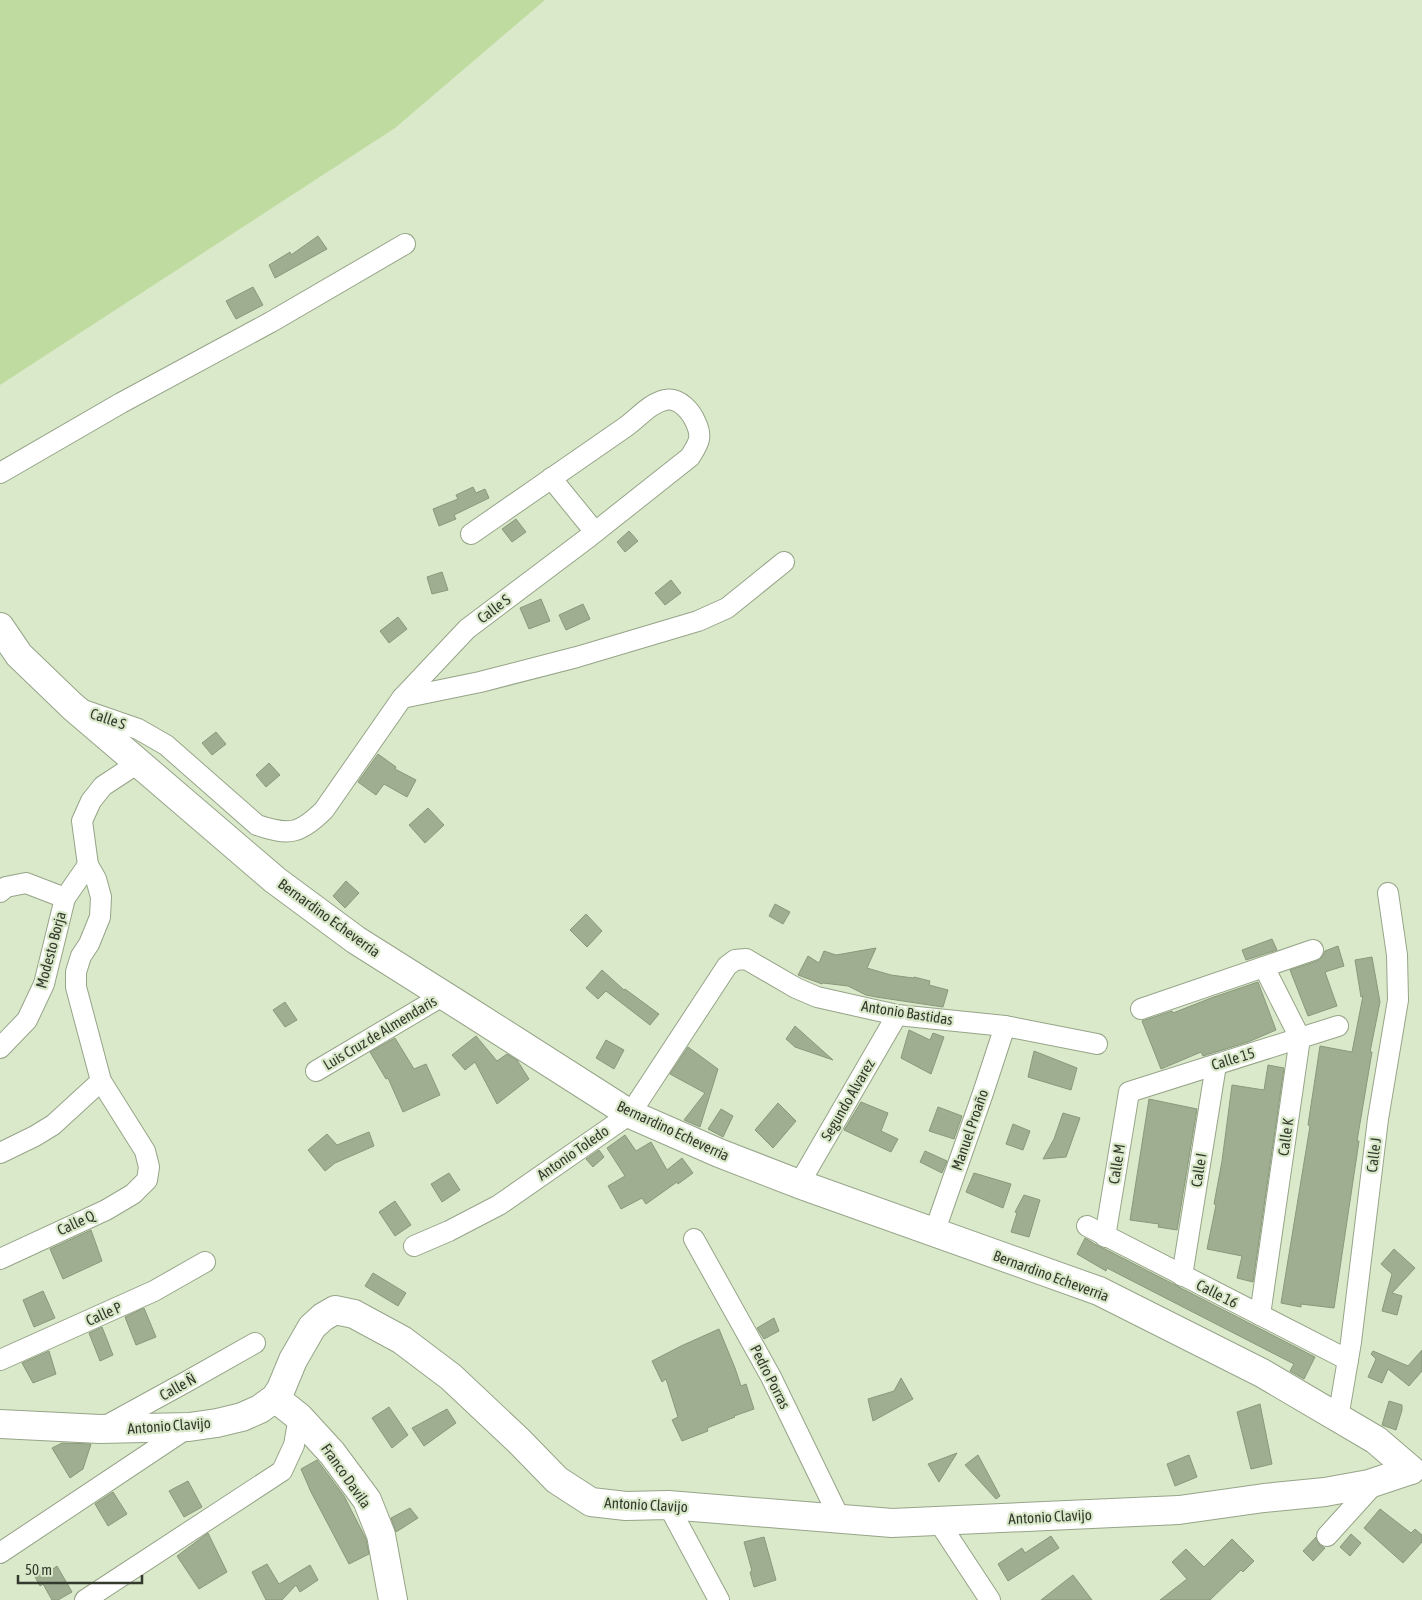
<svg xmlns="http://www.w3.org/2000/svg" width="1422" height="1600" font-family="'Asap Condensed',sans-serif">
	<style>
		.green { fill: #bfdba0 }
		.building { fill: #9fae91; stroke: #8a987b }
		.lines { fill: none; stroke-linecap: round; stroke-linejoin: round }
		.street-casing { stroke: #96a488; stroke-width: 22 }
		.secondary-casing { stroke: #96a488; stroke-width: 30 }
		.street { stroke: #fff; stroke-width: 20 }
		.secondary { stroke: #fff; stroke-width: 28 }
		.labels { text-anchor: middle; stroke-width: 4.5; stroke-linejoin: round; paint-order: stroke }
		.street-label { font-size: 15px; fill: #343a2e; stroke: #dae9ca }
	</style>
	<rect width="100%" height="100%" fill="#dae9ca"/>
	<!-- green -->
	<path class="green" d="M0,0H545L395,128L0,385Z"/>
	<!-- building -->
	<g class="building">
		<path d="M318,236L327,249L275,278L269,265L290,252L291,255Z"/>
		<path d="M253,287L263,305L236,319L226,301Z"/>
		<path d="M473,487L476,493L485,489L489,498L454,515L456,519L439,526L433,509L458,499L456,495Z"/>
		<path d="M516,519L526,532L512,542L502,529Z"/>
		<path d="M629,531L638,541L625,552L617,542Z"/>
		<path d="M442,572L448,590L432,594L427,577Z"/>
		<path d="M671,580L681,593L665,605L655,593Z"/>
		<path d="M541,599L550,621L529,629L520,608Z"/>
		<path d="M583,604L590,619L566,630L559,615Z"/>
		<path d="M398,617L407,629L389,643L380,631Z"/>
		<path d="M216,732L226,744L212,755L202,743Z"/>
		<path d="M378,754L396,767L395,769L416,780L407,797L384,784L376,795L358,782Z"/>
		<path d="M269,763L280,775L266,787L256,775Z"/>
		<path d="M428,808L444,825L425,843L409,825Z"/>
		<path d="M346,881L359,893L345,908L333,896Z"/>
		<path d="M775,904L790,912L783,924L769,916Z"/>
		<path d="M586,914L602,931L587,947L570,930Z"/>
		<path d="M1272,939L1277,950L1246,960L1242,950Z"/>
		<path d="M1338,946L1344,966L1325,972L1337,1006L1308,1016L1290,970L1317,961L1322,957L1325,951Z"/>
		<path d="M876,948L867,968L891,975L913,978L914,977L930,981L929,985L948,990L943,1007L876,997L866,995L848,986L823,983L822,984L798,975L808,956L819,963L824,951L836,955Z"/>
		<path d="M1372,957L1380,1002L1370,1052H1372L1357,1141H1359L1334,1308L1301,1304V1307L1281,1303L1310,1126L1308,1125L1320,1046L1352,1052L1363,996L1361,997L1355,960Z"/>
		<path d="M602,970L624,990L625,989L659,1014L650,1025L606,991L598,999L586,988Z"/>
		<path d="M1258,982L1276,1030L1248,1042L1203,1056L1201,1052L1161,1069L1142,1021L1172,1011L1173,1013L1211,998Z"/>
		<path d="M285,1002L297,1020L285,1027L273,1010Z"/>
		<path d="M795,1026L833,1060L795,1047L786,1039Z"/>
		<path d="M909,1030L930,1040L933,1033L944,1037L931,1074L901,1058Z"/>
		<path d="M476,1036L497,1061L507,1054L517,1060L529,1079L497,1104L475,1062L465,1070L452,1055Z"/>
		<path d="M395,1038L414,1069L426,1064L440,1095L403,1112L388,1078L386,1079L370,1052Z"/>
		<path d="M606,1040L624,1050L614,1069L596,1058Z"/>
		<path d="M688,1047L718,1069L700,1127L684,1120L705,1093L670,1074Z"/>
		<path d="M1034,1051L1077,1068L1071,1090L1028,1077Z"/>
		<path d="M1268,1065L1284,1068L1253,1282L1237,1278L1242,1256L1207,1249L1216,1205L1214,1204L1222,1161L1232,1085L1264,1090Z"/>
		<path d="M1149,1099L1197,1109L1177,1230L1158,1227L1159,1224L1130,1220Z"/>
		<path d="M861,1102L888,1113L881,1131L898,1139L891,1152L844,1130Z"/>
		<path d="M778,1103L796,1121L773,1148L755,1130Z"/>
		<path d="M938,1107L962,1116L954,1139L929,1131Z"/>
		<path d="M721,1109L733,1116L723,1137L708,1129Z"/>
		<path d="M1063,1113L1080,1118L1066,1157L1043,1159L1054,1139Z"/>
		<path d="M1013,1124L1030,1131L1023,1150L1006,1144Z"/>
		<path d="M369,1132L374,1146L335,1163L325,1171L308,1150L327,1134L337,1145Z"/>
		<path d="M625,1135L636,1151L651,1142L667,1170L682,1158L693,1173L678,1184L677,1182L646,1204L642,1198L621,1209L608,1186L625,1176L607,1148Z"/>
		<path d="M599,1150L604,1157L593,1167L586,1159Z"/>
		<path d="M925,1151L947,1161L942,1173L920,1162Z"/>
		<path d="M449,1173L460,1190L442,1202L431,1184Z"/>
		<path d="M974,1173L1011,1184L1003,1208L966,1192Z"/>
		<path d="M1024,1195L1040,1200L1029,1237L1011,1232L1017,1213L1015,1212Z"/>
		<path d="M395,1201L411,1225L395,1236L379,1212Z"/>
		<path d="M91,1230L102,1261L63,1279L50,1249Z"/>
		<path d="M1085,1238L1098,1246L1105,1249L1315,1357L1304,1379L1290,1371L1294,1364L1107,1268L1106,1271L1077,1254Z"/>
		<path d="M1394,1249L1415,1268L1392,1293L1402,1296L1397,1315L1382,1311L1392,1274L1381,1264Z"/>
		<path d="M373,1273L406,1293L398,1306L365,1286Z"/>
		<path d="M43,1291L55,1318L34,1327L23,1300Z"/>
		<path d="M144,1308L156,1337L136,1345L125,1317Z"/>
		<path d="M774,1318L779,1331L764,1339L757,1328Z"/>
		<path d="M102,1327L113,1355L100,1361L89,1333Z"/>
		<path d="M719,1329L735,1368L741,1386L746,1384L754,1409L734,1416L735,1417L707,1428L708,1431L682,1441L672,1420L678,1417L666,1379L662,1382L652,1361L681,1346Z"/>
		<path d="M1422,1350V1371L1409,1386L1388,1369L1382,1383L1368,1377L1376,1359L1371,1354L1373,1351L1408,1366Z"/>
		<path d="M49,1351L56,1374L33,1383L22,1363Z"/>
		<path d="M901,1378L913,1399L873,1421L868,1399L894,1391Z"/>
		<path d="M1389,1401L1402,1405V1410L1396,1430L1382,1425Z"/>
		<path d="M1260,1404L1272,1464L1251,1469L1237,1412Z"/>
		<path d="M389,1407L408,1435L392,1448L372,1418Z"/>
		<path d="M447,1409L456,1423L424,1446L412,1428Z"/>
		<path d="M62,1443L91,1444L83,1469L70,1478L52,1448Z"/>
		<path d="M957,1453L939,1482L928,1464Z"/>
		<path d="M978,1455L1000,1496L996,1499L965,1465Z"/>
		<path d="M1189,1455L1197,1477L1175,1486L1167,1464Z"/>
		<path d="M317,1460L344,1496L366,1539L369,1554L349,1564L311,1492L301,1469Z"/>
		<path d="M188,1481L202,1507L184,1517L169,1491Z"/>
		<path d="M113,1492L127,1514L108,1526L95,1504Z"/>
		<path d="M410,1508L418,1518L396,1532L391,1518Z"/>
		<path d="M1380,1509L1411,1533L1415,1529L1422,1535V1542L1403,1563L1364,1528Z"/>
		<path d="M208,1533L227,1572L199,1589L177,1556Z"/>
		<path d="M1351,1534L1361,1543L1350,1556L1340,1547Z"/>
		<path d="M1051,1536L1059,1548L1008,1581L998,1564L1022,1548L1025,1553Z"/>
		<path d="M764,1537L776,1580L754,1587L750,1572L752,1571L744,1542Z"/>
		<path d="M1316,1537L1319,1544L1325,1548L1313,1561L1303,1551Z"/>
		<path d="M1232,1539L1254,1561L1243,1572L1241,1570L1210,1600H1160L1187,1579L1172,1562L1186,1549L1204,1567Z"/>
		<path d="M267,1564L279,1584L310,1565L318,1580L300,1592L296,1585L282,1600H266L252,1572Z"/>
		<path d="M57,1566L72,1592L58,1600H52L43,1584L40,1586L34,1575L48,1567L50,1571Z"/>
		<path d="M1073,1575L1092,1600H1041Z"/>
	</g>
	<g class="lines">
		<defs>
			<g id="street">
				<path d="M0,473L121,403L271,322L405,244"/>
				<path d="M551,478L595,532"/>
				<path d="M402,698L480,682L577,657L698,621L727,608L784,562"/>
				<path d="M83,710L138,729L166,745L257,825C289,836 300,834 324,810L402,698L467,629L589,537L690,457C698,444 703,438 696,423C691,411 679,397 665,400C648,404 638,419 624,428C573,463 522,499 471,534"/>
				<path d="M0,892L6,887L26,883L65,898L88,865"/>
				<path d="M1141,1009L1313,950"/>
				<path d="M0,1048L27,1020L44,984L65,898"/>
				<path d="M316,1071L444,995"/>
				<path d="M0,1153L35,1136L53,1125L101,1081"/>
				<path d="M799,1184L897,1015"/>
				<path d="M1087,1226L1348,1360"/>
				<path d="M934,1233L983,1093L1005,1026"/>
				<path d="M1105,1237L1129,1092L1338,1026"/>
				<path d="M694,1239L771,1377L840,1519"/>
				<path d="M414,1246L449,1231L499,1205L630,1114L727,966L735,960L746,959L796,988L817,997L897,1015L1005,1026L1097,1044"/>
				<path d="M0,1259L106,1210L133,1194L147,1180L149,1167L145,1151L101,1081L76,987V972L81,956L89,944L100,917L101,897L96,879L88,865L82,821L91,801L103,786L138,763"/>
				<path d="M1182,1276L1216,1065"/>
				<path d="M1260,1315L1300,1038L1264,967"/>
				<path d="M0,1360L154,1291L205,1262"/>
				<path d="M1338,1418L1351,1342L1378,1119L1398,1000L1397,955L1388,893"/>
				<path d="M104,1427L186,1382L255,1343"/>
				<path d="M668,1505L719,1600"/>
				<path d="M938,1521L990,1600"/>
				<path d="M1327,1536L1376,1482"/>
				<path d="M0,1553L189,1427"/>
				<path d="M85,1600L282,1471L294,1445L299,1417"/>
			</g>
			<g id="secondary">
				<path d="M0,627L19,655L72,706L275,880L356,940L467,1010L630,1114L719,1153L799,1184L1099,1291L1262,1373L1376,1440L1411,1470"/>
				<path d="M275,1398L299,1417L332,1453L367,1500L381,1535L393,1600"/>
				<path d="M0,1424L100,1429L189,1427L217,1423L242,1417L260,1409L275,1398L281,1389L293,1360L312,1327L323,1317L335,1310L354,1314L402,1340L451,1377L519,1441L557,1480L591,1502L626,1506L668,1505L892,1523L1179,1510L1264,1498L1325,1492L1369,1484L1411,1470"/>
			</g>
		</defs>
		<!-- street casing -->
		<use href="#street" class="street-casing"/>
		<!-- secondary casing -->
		<use href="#secondary" class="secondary-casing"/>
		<!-- street -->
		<use href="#street" class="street"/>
		<!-- secondary -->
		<use href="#secondary" class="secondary"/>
	</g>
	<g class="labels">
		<!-- street labels -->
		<g class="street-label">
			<text transform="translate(494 609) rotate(-37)" y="5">Calle S</text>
			<text transform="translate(108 719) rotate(19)" y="5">Calle S</text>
			<text transform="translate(329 918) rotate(36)" y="5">Bernardino Echeverria</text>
			<text transform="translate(51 950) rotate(-75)" y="5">Modesto Borja</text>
			<text transform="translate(907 1013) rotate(9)" y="5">Antonio Bastidas</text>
			<text transform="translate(380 1033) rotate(-31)" y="5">Luis Cruz de Almendaris</text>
			<text transform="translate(1233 1059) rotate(-17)" y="5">Calle 15</text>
			<text transform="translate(848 1100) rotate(-60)" y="5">Segundo Alvarez</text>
			<text transform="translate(970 1130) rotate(-71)" y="5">Manuel Proaño</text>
			<text transform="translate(673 1131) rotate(25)" y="5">Bernardino Echeverria</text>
			<text transform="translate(1286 1137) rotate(-82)" y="5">Calle K</text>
			<text transform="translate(573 1153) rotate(-35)" y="5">Antonio Toledo</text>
			<text transform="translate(1374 1155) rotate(-83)" y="5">Calle J</text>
			<text transform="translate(1117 1164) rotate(-81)" y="5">Calle M</text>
			<text transform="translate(1199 1170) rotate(-81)" y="5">Calle I</text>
			<text transform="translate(76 1223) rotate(-25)" y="5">Calle Q</text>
			<text transform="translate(1051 1276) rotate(20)" y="5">Bernardino Echeverria</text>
			<text transform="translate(1217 1294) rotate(27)" y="5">Calle 16</text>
			<text transform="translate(104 1314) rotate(-24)" y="5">Calle P</text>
			<text transform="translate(770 1377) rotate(63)" y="5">Pedro Porras</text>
			<text transform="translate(178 1387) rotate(-29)" y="5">Calle Ñ</text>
			<text transform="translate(169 1426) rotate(-4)" y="5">Antonio Clavijo</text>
			<text transform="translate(346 1476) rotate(55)" y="5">Franco Davila</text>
			<text transform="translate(646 1505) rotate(3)" y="5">Antonio Clavijo</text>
			<text transform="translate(1050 1517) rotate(-3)" y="5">Antonio Clavijo</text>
		</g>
	</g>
	<!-- scale -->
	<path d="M18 1575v8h124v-8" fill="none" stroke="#343a2e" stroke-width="2.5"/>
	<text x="25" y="1575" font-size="15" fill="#343a2e" stroke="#dae9ca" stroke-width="4" paint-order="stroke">50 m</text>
</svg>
